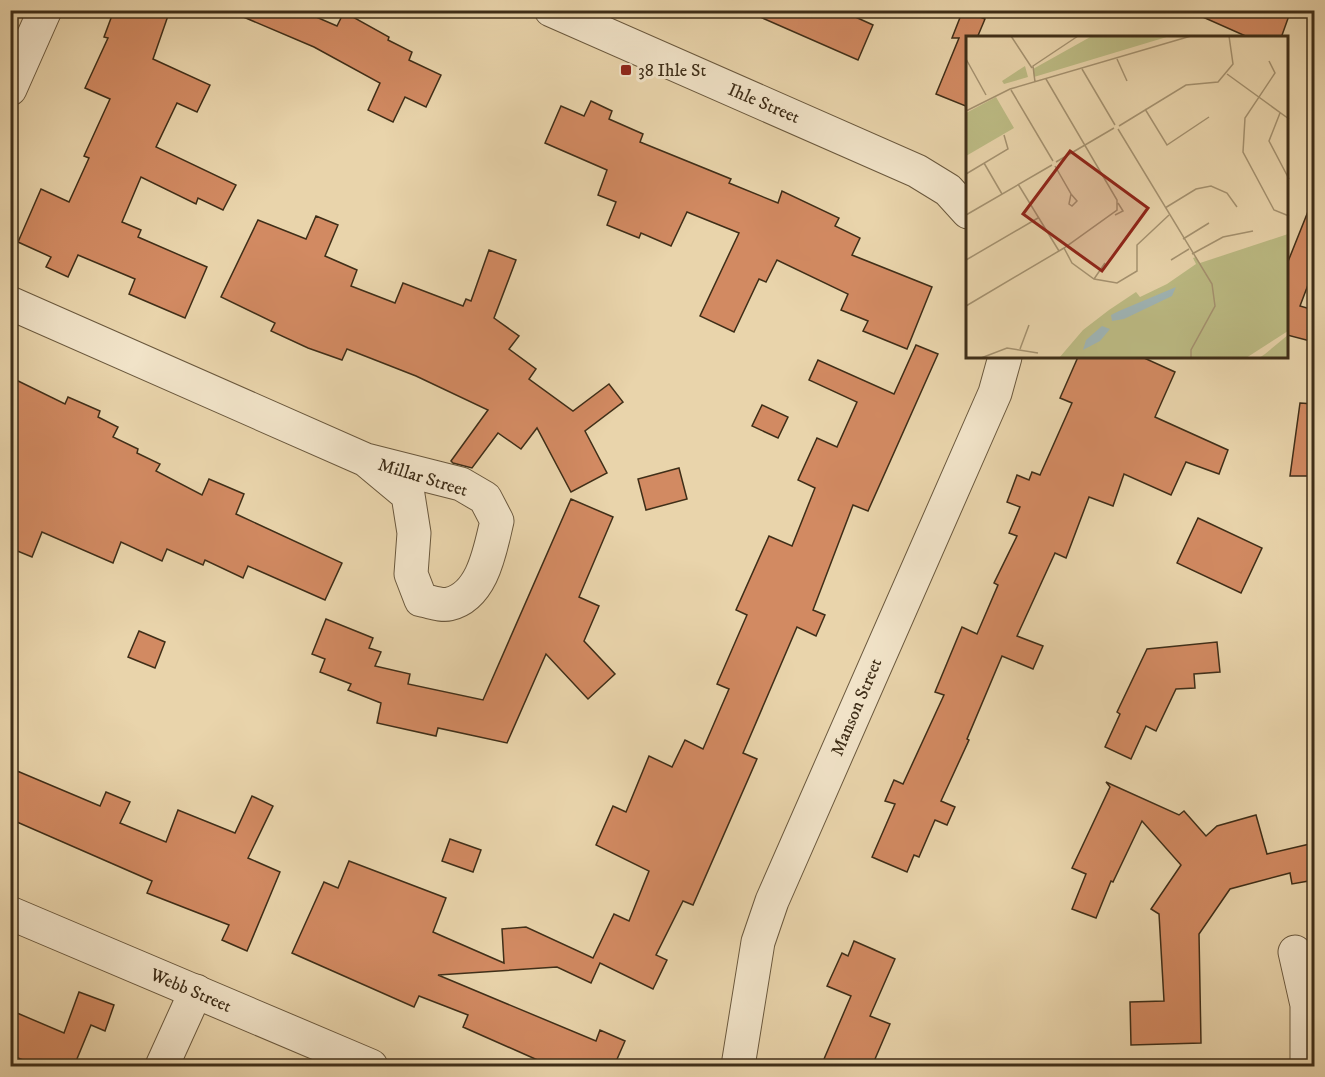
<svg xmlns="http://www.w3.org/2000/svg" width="1325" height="1077" font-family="'IM FELL DW Pica',serif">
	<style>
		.building { fill: #d28a62; stroke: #3f2e18; stroke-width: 1.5 }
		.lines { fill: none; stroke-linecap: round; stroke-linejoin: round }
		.minor-casing { stroke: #6a583d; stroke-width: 35 }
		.minor { stroke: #f1e3c8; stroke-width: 33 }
		.poi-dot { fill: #8f2418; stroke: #f1e3c8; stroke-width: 2 }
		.labels { text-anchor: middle; stroke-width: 6; stroke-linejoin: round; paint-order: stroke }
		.poi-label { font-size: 18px; fill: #3f2e18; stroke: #f1e3c8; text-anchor: start }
		.street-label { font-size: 18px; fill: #3f2e18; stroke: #f1e3c8 }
		.inset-road { fill: none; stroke: #a59270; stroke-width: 1.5 }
		.view { fill: #8f2418; fill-opacity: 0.15; stroke: #8f2418; stroke-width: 3 }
		.inset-edge { fill: none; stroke: #3f2e18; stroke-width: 3 }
	</style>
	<rect width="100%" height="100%" fill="#e9d4ab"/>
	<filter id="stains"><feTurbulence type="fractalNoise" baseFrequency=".00333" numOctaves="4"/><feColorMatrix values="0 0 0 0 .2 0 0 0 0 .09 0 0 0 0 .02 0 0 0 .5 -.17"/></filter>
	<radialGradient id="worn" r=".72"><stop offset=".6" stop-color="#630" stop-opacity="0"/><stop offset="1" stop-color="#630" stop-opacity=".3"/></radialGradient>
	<!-- building -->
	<g class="building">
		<path d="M114,10H170L153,59L210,85L197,112L177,103L156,147L236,185L223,210L198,198L196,204L141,177L122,222L141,230L138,237L207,267L185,318L129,294L135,279L78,255L68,277L46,267L51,257L18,242L41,189L69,202L89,158L84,156L110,99L85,88L108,38L104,37Z"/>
		<path d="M227,10H300L337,26L344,12L389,37L388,40L412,52L409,60L441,75L426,107L405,97L393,122L368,110L380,83L314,47Z"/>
		<path d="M744,10H840L873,25L858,60Z"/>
		<path d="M963,10L985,19L977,38H968V107L936,94L959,38H952Z"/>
		<path d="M1187,10H1291L1281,38H1250Z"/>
		<path d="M591,101L612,111L609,119L643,134L640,142L731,179L729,183L778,203L782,191L839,218L835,226L860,238L852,255L932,287L907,349L863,331L868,321L841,310L848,294L777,260L766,282L759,279L734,332L700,316L739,233L687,212L671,246L641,233L639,238L607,225L616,202L598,195L607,170L545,143L561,106L584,116Z"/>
		<path d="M1313,199L1314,269L1300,306L1314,310V342L1287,335V264Z"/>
		<path d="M316,216L338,225L325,256L357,270L351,286L395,303L403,283L463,306L466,299L471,301L489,250L516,260L494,318L519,336L509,349L536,369L529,379L573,411L609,384L623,402L585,431L607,473L571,492L537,428L521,449L498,433L472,468L453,463L451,461L488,410L416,376L347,349L342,360L308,348L271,331L275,323L221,297L258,220L306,239Z"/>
		<path d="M916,345L938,354L868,511L853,505L813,610L825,615L816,636L797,627L743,753L757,759L693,905L683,901L656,955L667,960L653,989L600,963L591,983L557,967L438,975L596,1041L600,1030L625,1041L614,1066H551L463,1027L468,1015L419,996L414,1007L292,953L324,882L338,888L349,861L446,898L433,932L504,963L502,929L526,927L593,958L614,914L629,921L649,871L596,845L613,806L626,812L649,756L672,767L685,740L703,749L729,689L717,684L747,615L736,610L769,536L792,546L815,488L798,480L817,438L837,447L857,402L809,380L818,360L894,394Z"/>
		<path d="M1078,357H1142L1175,372L1155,417L1228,450L1219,474L1186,462L1171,495L1124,474L1113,506L1089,497L1066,558L1055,553L1017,636L1043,646L1033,669L1002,656L967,739L969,740L941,801L955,807L947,825L935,820L919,857L914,855L907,872L872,857L895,804L885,801L894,780L903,784L944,695L935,692L962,627L977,634L998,585L994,583L1017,536L1009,533L1020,507L1007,502L1017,475L1029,480L1032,472L1040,475L1072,403L1060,398Z"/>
		<path d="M10,377L65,404L68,397L100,411L98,417L118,427L113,437L138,449L137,453L160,464L156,471L202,495L209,479L244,494L236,514L342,563L325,600L248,566L243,578L205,560L203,565L167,549L162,561L121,542L113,563L42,532L32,557L10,548Z"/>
		<path d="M1300,403L1314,404V476H1290Z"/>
		<path d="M762,405L788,417L778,438L752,426Z"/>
		<path d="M679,468L687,499L646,510L638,479Z"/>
		<path d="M571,499L613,517L579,597L599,606L584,641L615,674L588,699L546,654L507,743L438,728L436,736L377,723L381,703L348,690L351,684L320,672L325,659L312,654L326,619L373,638L369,648L381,652L375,666L410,674L408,684L483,700Z"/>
		<path d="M1198,518L1262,548L1241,593L1177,563Z"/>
		<path d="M139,631L165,642L155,668L128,657Z"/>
		<path d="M1217,642L1220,672L1194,674L1195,688L1176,689L1156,731L1146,726L1131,759L1105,747L1120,714L1117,712L1147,649Z"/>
		<path d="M10,768L100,806L106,792L130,802L120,823L166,842L178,810L235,833L252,796L273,806L248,858L280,872L247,951L222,940L229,925L147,893L152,881L10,819Z"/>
		<path d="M1106,782L1179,815L1184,811L1206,836L1217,826L1256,815L1267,854L1314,843V880L1292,884L1290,873L1230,889L1199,934L1201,1043L1131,1045L1130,1002L1164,1001L1159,914L1151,909L1181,865L1142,821L1113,882L1111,881L1096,918L1072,909L1086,874L1072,868L1110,787Z"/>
		<path d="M450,839L481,850L473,872L442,861Z"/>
		<path d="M854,941L895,959L870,1016L890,1024L872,1066H821L851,996L827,986L842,953L848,956Z"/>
		<path d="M79,992L114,1005L105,1031L91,1025L74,1066H39L10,1055V1010L64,1033Z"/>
	</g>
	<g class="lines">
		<defs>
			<g id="minor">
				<path d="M551,10L917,171L948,190L968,212"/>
				<path d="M10,89L45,10"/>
				<path d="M10,303L366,460L461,484L485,498L497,521C490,550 483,596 449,604C441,606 429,601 421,600L411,574L414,533L408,495L366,460"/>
				<path d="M10,913L371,1066"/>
				<path d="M1295,952L1307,1005V1066"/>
				<path d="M162,1066L196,991"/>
				<path d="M738,1066L758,942L772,901L995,393L1005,357"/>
			</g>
		</defs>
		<!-- minor casing -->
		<use href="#minor" class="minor-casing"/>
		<!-- minor -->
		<use href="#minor" class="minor"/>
	</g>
	<!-- markers -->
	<rect class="poi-dot" x="620" y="64" width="12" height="12" rx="3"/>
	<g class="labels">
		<!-- poi labels -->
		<g class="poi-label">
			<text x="638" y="76">38 Ihle St</text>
		</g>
		<!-- street labels -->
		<g class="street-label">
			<text transform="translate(764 103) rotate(23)" y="6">Ihle Street</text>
			<text transform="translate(423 477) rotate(17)" y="6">Millar Street</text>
			<text transform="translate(856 707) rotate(-67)" y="6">Manson Street</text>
			<text transform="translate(191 990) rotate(23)" y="6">Webb Street</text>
		</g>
	</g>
	<!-- overview -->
	<g transform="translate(966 36)">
		<rect width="322" height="322" fill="#e9d4ab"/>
		<path d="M126,0H204L68,41L67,33ZM59,30L62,41L38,48L36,45ZM30,61L48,92L0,120V77ZM322,198V295L280,322H93L117,294L143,274L170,256L174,261L201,248L230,228L227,222L230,221L234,227ZM322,299V322H293L299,318Z" fill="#bcbb84"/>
		<path d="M210,251L206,260L158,283L146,285L145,279L153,275ZM136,290L144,293L134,305L117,314L120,304Z" fill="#9fb5b6"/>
		<path class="inset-road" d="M45,0L66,32M0,23L20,59M151,23L161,45M303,25L309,37L279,82L277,116L308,174L323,180M116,33L149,89M261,38L323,83M69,46L67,30L112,0M45,54L87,125M179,73L201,109L243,81M0,75L44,53L225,0M314,77L303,105L323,143M153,90L220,49L252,46L267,28L263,0M152,93L246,248L249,270L225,314V322M90,126L148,92M18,127L36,158M89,130L105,158L103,168L106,170L111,165L105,158M0,138L42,113L38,99M52,148L93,215M199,172L230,153L245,150L261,157L271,171M0,179L86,129M149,179L157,175L152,167M217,203L243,187M98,212L106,227L128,243L151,247L171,235V209L203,179M226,218L257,201L287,195M0,224L72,182M205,224L223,213M128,243L139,227M0,270L98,212L151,174V164L80,43M54,313L63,289M15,322L41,312L72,317"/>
		<path class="view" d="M104,115L182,172L136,235L57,178Z"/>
		<rect width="322" height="322" class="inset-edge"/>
	</g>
	<!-- margin -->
	<rect width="1325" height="1077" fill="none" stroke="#e9d4ab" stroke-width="36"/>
	<rect x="12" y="12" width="1301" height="1053" fill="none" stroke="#3f2e18" stroke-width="3"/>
	<rect x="18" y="18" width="1289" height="1041" fill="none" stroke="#3f2e18" stroke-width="1.5"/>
	<rect width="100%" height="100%" filter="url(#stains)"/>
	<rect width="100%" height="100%" fill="url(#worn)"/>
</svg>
